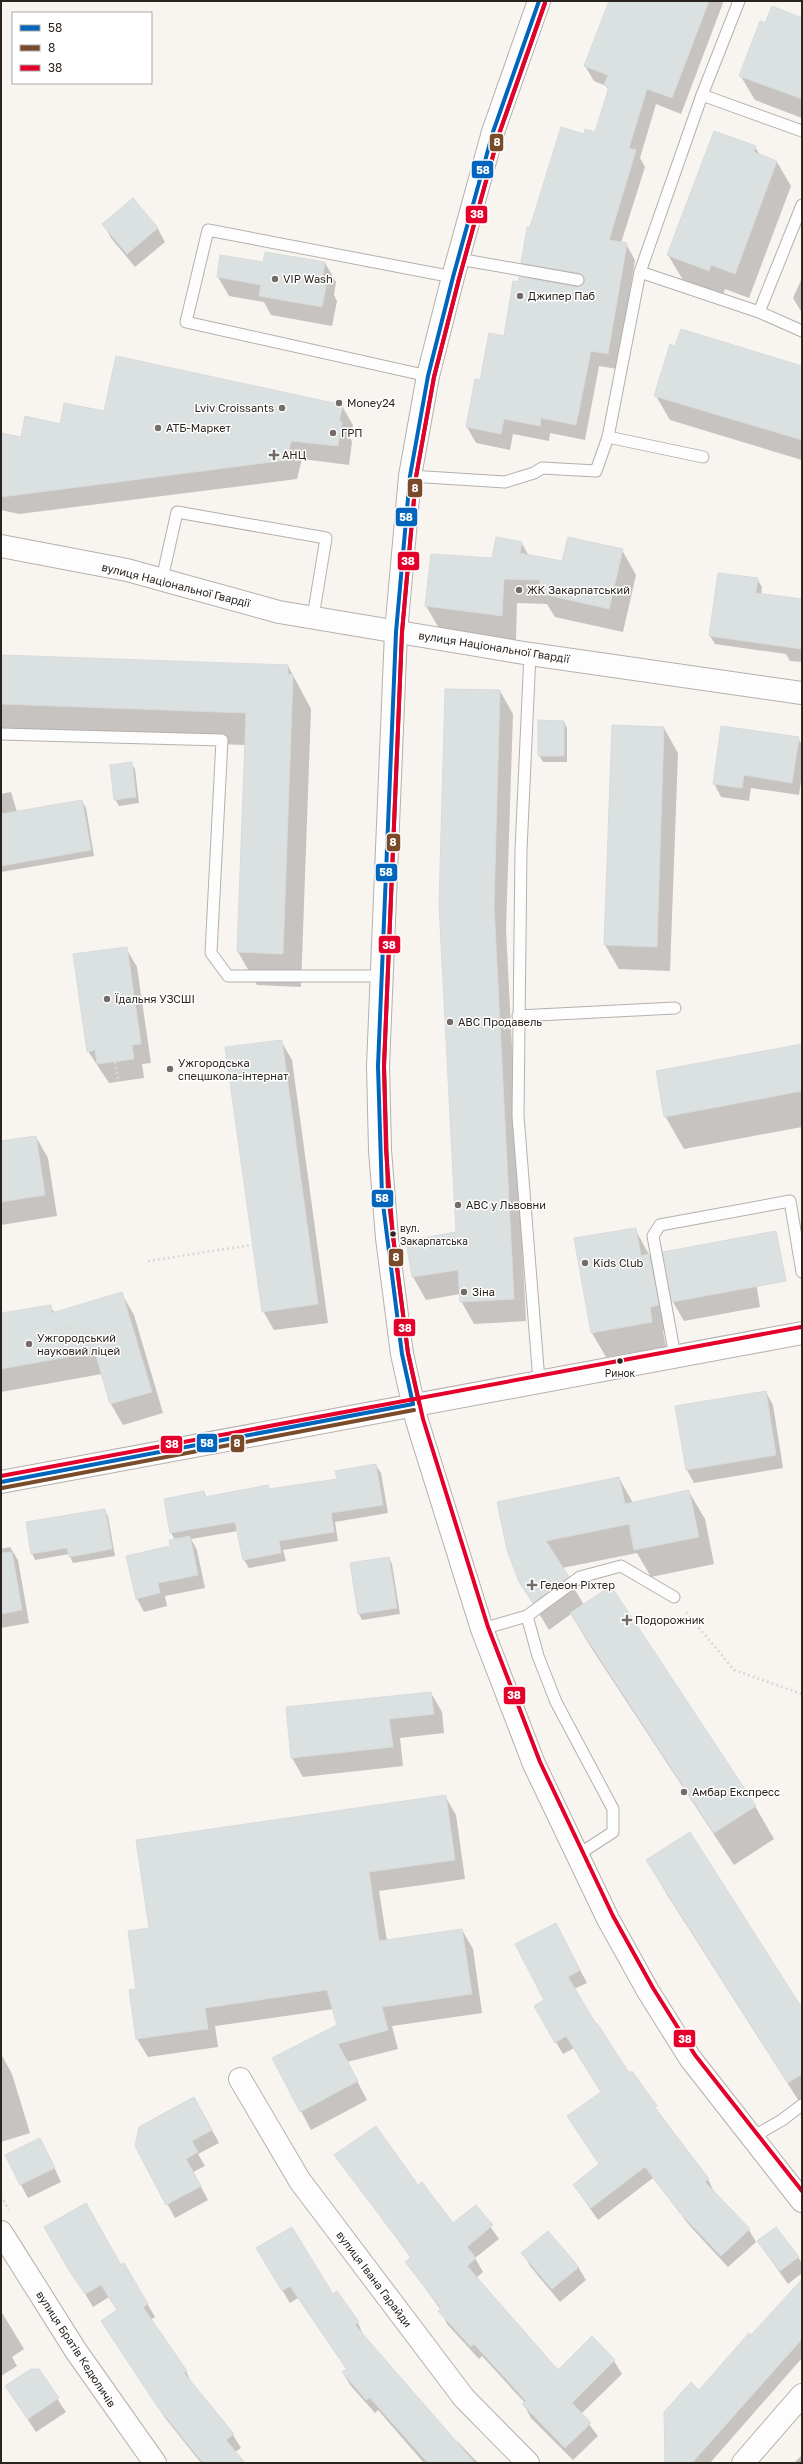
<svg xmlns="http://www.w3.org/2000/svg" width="803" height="2464" font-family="'Golos Text',sans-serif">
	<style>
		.shadow { fill: #0003 }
		.building { fill: #dbe0e1; stroke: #d8dbdc }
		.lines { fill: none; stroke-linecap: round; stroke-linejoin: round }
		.lane-casing { stroke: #b6b0ac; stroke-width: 13 }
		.street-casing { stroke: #b6b0ac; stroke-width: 24 }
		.secondary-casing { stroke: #b6b0ac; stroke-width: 24 }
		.path { stroke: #d9d8d6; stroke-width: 2.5; stroke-dasharray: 2 3; stroke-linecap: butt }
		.lane { stroke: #fefdfd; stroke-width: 11 }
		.street { stroke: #fefdfd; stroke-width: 22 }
		.secondary { stroke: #fefdfd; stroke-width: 22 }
		.bus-1-casing { stroke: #fff; stroke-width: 7 }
		.bus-2-casing { stroke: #fff; stroke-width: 7 }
		.bus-3-casing { stroke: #fff; stroke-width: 7 }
		.bus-1 { stroke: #0065bd; stroke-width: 4 }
		.bus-2 { stroke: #7a4b2a; stroke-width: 4 }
		.bus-3 { stroke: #e4002b; stroke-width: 4 }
		.poi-dot { fill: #736c67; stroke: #fff; stroke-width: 1.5 }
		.bus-dot { fill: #2b231d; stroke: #fff; stroke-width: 1.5 }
		.labels { text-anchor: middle; stroke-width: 3; stroke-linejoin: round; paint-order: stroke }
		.bus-label { font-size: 10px; fill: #2b231d; stroke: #fff; text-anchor: start }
		.poi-label { font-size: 11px; fill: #2b231d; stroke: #fff; text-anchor: start }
		.street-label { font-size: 11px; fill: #2b231d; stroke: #fff }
		.line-badge { stroke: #fff; stroke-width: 1.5 }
		.badge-label { font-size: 11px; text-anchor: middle; font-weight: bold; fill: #fff }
	</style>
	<rect width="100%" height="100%" fill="#f8f4f0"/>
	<!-- shadow -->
	<g class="shadow">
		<path d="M610,1H722L723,3L681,114L656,104L640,158L645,167L621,243L626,244L635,260L617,369L599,366L585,440L550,433L549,441L513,434L510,450L476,443L467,427L476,381L481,382L505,337L519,283L532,280L522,263L531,228L584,135L596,133L609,91L606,86L594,81L585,66Z"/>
		<path d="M802,19V118L755,100L740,75L766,24Z"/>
		<path d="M755,147L760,155L777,162L791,186L749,298L725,289L723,295L683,280L668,255Z"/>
		<path d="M133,200L158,229L165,242L135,267L111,238L104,225Z"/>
		<path d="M264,263H325L336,282L334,295L337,301L332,326L271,315L264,302L229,296L218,277Z"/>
		<path d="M802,278V313L793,298Z"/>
		<path d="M802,367V460L670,420L656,396Z"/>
		<path d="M342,406L353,425L350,437L352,442L349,465L302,459L297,479L19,514L1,510V434L21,438L61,425Z"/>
		<path d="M521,542L529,556L563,562L622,550L636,575L623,632L555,617L547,604L517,603L516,640L440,630L426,606L493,559Z"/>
		<path d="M757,579L762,587L761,595L802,600V662L790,661L786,654L715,644L710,636Z"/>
		<path d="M1,656L288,666L311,709L301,987L257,985L238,952L245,745L5,736L1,729Z"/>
		<path d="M500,691L513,714L506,929L526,1321L474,1324L461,1301L460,1294L426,1300L413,1277L407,1242L457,1233Z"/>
		<path d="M564,722L567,728V762H543L539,755Z"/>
		<path d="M664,728L678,753L670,971L619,969L605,945Z"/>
		<path d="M798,738L802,745V774L799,795L751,788L749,801L721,797L714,783Z"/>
		<path d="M131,763L135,769L139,803L119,806L115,799Z"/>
		<path d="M11,792L17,812L82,801L86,808L94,856L1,872V794Z"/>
		<path d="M126,948L137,967L151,1063L142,1064L144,1078L109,1083L88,1051Z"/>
		<path d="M281,1041L292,1060L328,1323L274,1330L263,1311Z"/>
		<path d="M802,1045V1127L684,1149L665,1116Z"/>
		<path d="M36,1137L48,1158L57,1216L1,1225V1142Z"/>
		<path d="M635,1229L663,1280L672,1330L663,1331L666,1347L606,1357L592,1333Z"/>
		<path d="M664,1253L752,1257L760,1307L684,1321L673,1302Z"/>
		<path d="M122,1294L134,1315L163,1413L123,1425L111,1404L102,1374L1,1392V1314L50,1306L55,1313Z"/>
		<path d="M766,1392L773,1405L783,1468L694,1483L687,1470Z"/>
		<path d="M376,1465L381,1473L388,1513L335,1522L338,1541L283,1550L286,1561L249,1568L244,1560L238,1531L191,1539L197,1550L205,1588L165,1596L167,1606L144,1612L137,1599L175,1540L171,1533L204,1492L207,1498L268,1486L270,1490L338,1480Z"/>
		<path d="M619,1478L633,1503L689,1492L705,1519L714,1564L651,1577L637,1553L562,1568L584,1605L755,1806L774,1839L734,1865L590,1646L571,1614L549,1630L520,1582L507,1550Z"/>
		<path d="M104,1510L108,1516L115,1556L73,1563L69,1554L35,1560L32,1553Z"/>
		<path d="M10,1547L18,1560L29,1623L1,1628V1549Z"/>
		<path d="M389,1558L392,1564L400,1614L362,1620L359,1614Z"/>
		<path d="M431,1693L442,1712L444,1733L400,1738L403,1766L303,1777L292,1758Z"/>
		<path d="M445,1796L456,1815L465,1879L379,1891L387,1941L462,1930L473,1949L482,2013L392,2026L398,2049L347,2062L367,2100L311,2130L301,2111L338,2025L334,2009L215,2026L218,2047L148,2057L137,2039V1990L150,1928Z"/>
		<path d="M647,1860L802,2009V2106L666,1893Z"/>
		<path d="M562,1936L587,1983L574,1989L595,2026L708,2179L714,2192L749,2230L756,2242L728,2267L690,2226L653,2178L598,2220L574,2185L600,2165L568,2116L602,2093L574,2048L563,2054L542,2019Z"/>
		<path d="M1,2054L12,2074L30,2133L1,2142Z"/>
		<path d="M202,2111L219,2143L198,2154L205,2166L193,2172L208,2200L175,2218L136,2146Z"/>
		<path d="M47,2152L61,2182L28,2198L21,2185Z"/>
		<path d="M336,2155L417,2187L452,2225L476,2206L499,2239L475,2258L483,2272L476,2278L558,2371L592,2338L614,2361L622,2374L581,2414L598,2436L573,2460L531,2418L524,2405L525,2403L482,2356L479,2359L447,2324L441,2310L406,2262L411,2258Z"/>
		<path d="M53,2240L121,2266L124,2264L155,2317L150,2320L186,2371L192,2385L233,2435L241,2448L235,2452L244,2463H201L166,2419L110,2334L118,2311L109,2297L93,2307Z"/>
		<path d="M758,2242L798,2257L802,2263V2273L788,2284Z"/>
		<path d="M523,2253L578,2267L586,2280L560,2302L530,2266Z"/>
		<path d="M265,2262L332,2295L337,2292L358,2323L364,2337L456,2443L457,2441L478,2463H424L378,2410L375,2413L351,2386L343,2373L347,2370L298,2298L290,2303Z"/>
		<path d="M802,2288V2358L710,2463H666L700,2392Z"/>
		<path d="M1,2311L24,2349L12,2357L17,2366L1,2376Z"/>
		<path d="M38,2370L66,2412L36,2432L6,2387Z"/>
		<path d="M802,2455V2463H794Z"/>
	</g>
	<!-- building -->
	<g class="building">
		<path d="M609,1H709L672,98L647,89L629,148L636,150L609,240L627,243L608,354L591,351L576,425L541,418L540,426L504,419L501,434L466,427L475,379L480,380L489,333L504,336L513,281L518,282L519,277L577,287L585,282L584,277L579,273L521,263L527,227H530L561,127L584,134L585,129L595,132L609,87L604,85L608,75L584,66Z"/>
		<path d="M772,6L802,18V99L739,76L760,21L765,23Z"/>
		<path d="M714,131L756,146L754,152L777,161L735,274L711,265L709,271L667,255Z"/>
		<path d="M133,198L158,228L127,254L102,224Z"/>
		<path d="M265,252L325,262L322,280L327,281L322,307L259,296L261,285L217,277L220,255L263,262Z"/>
		<path d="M681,329L802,366V440L654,396L670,344L675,346Z"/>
		<path d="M116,356L343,405L339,421L342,422L338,446L291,441L287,460L1,497V433L21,437L25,416L60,424L64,403L104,411Z"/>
		<path d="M496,537L522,542L520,553L562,561L568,537L623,549L609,609L539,593L540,580L504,579L502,616L425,606L431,554L492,558Z"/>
		<path d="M718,573L758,578L756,593L802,599V649L709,636Z"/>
		<path d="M1,655L288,665V674L293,675L283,954L237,952L246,713L1,704Z"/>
		<path d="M445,689L500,690L494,906L514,1299L460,1302L458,1270L412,1277L406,1241L456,1232L439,905Z"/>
		<path d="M538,720L564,721V756H538Z"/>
		<path d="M612,725L664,727L657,947L604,945Z"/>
		<path d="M721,726L799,737L792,783L744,775L742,788L713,784Z"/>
		<path d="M132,762L136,797L114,800L110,765Z"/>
		<path d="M82,800L91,850L1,866V814Z"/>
		<path d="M127,947L141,1044L132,1045L134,1059L97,1064L95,1050L87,1052L73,954Z"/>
		<path d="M282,1040L318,1304L262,1312L225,1047Z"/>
		<path d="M802,1044V1091L664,1117L656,1071Z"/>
		<path d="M36,1136L45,1195L1,1202V1141Z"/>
		<path d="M636,1228L641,1256L649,1254L659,1305L650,1307L652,1322L591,1333L574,1238Z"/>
		<path d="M776,1231L786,1281L672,1302L663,1252Z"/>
		<path d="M122,1292L152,1392L110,1404L95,1352L1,1369V1313L51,1305L52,1313Z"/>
		<path d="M766,1391L776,1455L686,1470L675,1406Z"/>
		<path d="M376,1464L383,1505L331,1513L334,1532L279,1541L281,1553L243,1560L235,1522L170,1533L164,1499L204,1491L205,1497L268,1485L269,1489L337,1479L335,1471Z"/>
		<path d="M619,1477L625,1504L689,1490L699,1537L634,1550L629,1524L546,1541L569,1577L533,1603L519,1582L507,1550L497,1502Z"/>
		<path d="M105,1509L112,1549L69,1557L67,1548L31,1554L26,1522Z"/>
		<path d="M190,1536L198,1575L158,1583L160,1593L136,1599L126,1556L170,1546L169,1540Z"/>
		<path d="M12,1552L22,1610L1,1614V1553Z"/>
		<path d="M389,1557L397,1608L358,1614L350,1563Z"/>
		<path d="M611,1586L756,1806L714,1833L570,1613Z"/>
		<path d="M431,1692L434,1714L389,1719L393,1747L291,1758L286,1707Z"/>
		<path d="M446,1795L455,1860L369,1872L379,1941L462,1929L472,1994L382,2007L388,2030L338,2044L358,2081L300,2112L272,2058L337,2025L327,1990L205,2008L208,2029L136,2039L129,1990L136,1989L128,1931L149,1928L136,1840Z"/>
		<path d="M690,1832L802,2008V2074L788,2083L646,1860Z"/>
		<path d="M556,1923L580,1970L568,1977L596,2024L597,2023L629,2073L632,2071L657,2106L655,2108L709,2179L705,2182L750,2229L721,2256L681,2214L645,2167L591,2208L573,2185L599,2164L567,2116L601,2092L566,2036L555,2043L534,2006L544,2000L515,1944Z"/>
		<path d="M194,2097L212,2130L192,2141L198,2152L186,2159L201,2186L166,2205L135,2146L139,2127Z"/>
		<path d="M376,2126L418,2185L422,2182L453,2223L476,2205L493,2225L467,2247L476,2258L467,2266L558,2370L592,2336L615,2360L572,2403L591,2423L565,2448L522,2404L526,2401L474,2344L471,2347L438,2311L441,2308L405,2262L411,2257L334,2155Z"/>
		<path d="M40,2138L55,2168L20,2185L5,2155Z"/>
		<path d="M86,2203L121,2265L124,2263L148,2304L143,2307L187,2371L184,2373L234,2434L226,2440L245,2463H203L157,2406L101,2321L117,2310L101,2285L85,2294L70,2272L44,2227Z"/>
		<path d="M292,2227L333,2294L337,2291L359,2322L355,2325L475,2463H428L370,2398L366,2400L342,2372L347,2369L290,2286L282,2291L256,2248Z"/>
		<path d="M776,2227L799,2257L780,2271L757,2241Z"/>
		<path d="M548,2231L579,2267L552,2289L521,2253Z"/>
		<path d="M802,2279V2339L692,2463H665L664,2412L691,2382L699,2390L749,2333L751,2335Z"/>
		<path d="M31,2369H39L59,2398L28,2419L5,2386Z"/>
	</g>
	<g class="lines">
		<defs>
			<g id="lane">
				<path d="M702,95L802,131"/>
				<path d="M459,259L578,280"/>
				<path d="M640,272L759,312L802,331"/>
				<path d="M759,312L802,205"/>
				<path d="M428,376L186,322L208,230L453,277"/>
				<path d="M608,437L703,457"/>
				<path d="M410,476L505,482L534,473L542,468L596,471L608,437L640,272L702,95L739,1"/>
				<path d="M162,579L177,512L326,538L313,617"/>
				<path d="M530,654L521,850L518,1116L539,1381"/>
				<path d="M1,734L222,740L211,953L228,976H382"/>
				<path d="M518,1016L675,1008"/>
				<path d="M675,1356L653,1236L660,1225L790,1201L802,1272"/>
				<path d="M527,1616L538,1656L556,1702L613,1809V1832L576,1856"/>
				<path d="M482,1629L527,1616L580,1577L621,1566L674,1597"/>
				<path d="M751,2138L782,2120L802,2105"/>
			</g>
			<g id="street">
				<path d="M1,546L127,570L279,612L530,654L802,693"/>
				<path d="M240,2079L300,2181L464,2398L528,2463"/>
				<path d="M1,2232L76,2351L155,2463"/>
				<path d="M743,2463L802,2395"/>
			</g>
			<g id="secondary">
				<path d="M539,1L493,132L453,277L428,376L410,476L396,632L378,1066L380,1150L387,1238L402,1354L417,1421L482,1629L534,1764L608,1919L648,1991L690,2058L802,2201"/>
				<path d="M1,1482L802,1333"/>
			</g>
		</defs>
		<!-- lane casing -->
		<use href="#lane" class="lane-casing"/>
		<!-- street casing -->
		<use href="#street" class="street-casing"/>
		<!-- secondary casing -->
		<use href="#secondary" class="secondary-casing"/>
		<!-- path -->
		<g class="path">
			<path d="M115,1062L118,1079"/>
			<path d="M148,1261L252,1245"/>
			<path d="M55,1330L74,1327"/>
			<path d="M686,1612L734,1670L802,1694"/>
			<path d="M1,2196L9,2210"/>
		</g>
		<!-- lane -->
		<use href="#lane" class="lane"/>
		<!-- street -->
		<use href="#street" class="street"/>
		<!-- secondary -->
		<use href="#secondary" class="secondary"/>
		<defs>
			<g id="bus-1">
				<path d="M413,1404L402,1354L382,1196L378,1066L396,632L410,476L428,376L453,277L493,132L539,1"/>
				<path d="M1,1482L413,1404"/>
			</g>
			<g id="bus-2">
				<path d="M419,1403L408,1353L388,1196L384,1066L402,632L416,477L434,377L459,279L499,134L545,3"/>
				<path d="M2,1488L414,1410"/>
			</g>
			<g id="bus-3">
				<path d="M545,3L499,134L459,279L434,377L416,477L402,632L384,1066L386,1150L393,1237L408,1353L423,1419L488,1627L540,1762L613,1916L653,1988L695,2055L802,2191"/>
				<path d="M1,1476L801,1327"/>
			</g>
		</defs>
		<!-- bus-1 casing -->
		<use href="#bus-1" class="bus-1-casing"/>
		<!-- bus-2 casing -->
		<use href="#bus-2" class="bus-2-casing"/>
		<!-- bus-3 casing -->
		<use href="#bus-3" class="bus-3-casing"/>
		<!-- bus-1 -->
		<use href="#bus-1" class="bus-1"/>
		<!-- bus-2 -->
		<use href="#bus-2" class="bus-2"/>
		<!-- bus-3 -->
		<use href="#bus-3" class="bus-3"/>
	</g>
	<!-- markers -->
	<g class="poi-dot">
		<circle cx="275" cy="279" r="4"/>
		<circle cx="520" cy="296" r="4"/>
		<circle cx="339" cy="403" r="4"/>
		<circle cx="282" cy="408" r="4"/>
		<circle cx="158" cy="428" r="4"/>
		<circle cx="333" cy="433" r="4"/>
		<path d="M272 449h4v4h4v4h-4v4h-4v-4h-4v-4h4z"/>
		<circle cx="519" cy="590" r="4"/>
		<circle cx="107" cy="999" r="4"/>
		<circle cx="450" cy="1022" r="4"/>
		<circle cx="170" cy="1069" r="4"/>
		<circle cx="458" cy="1205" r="4"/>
		<circle cx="585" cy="1263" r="4"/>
		<circle cx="464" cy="1292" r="4"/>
		<circle cx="29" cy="1344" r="4"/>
		<path d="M530 1579h4v4h4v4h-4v4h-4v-4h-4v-4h4z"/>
		<path d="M625 1614h4v4h4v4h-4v4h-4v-4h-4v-4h4z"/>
		<circle cx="684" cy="1792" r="4"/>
	</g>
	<g class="bus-dot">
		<circle cx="393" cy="1234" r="3.5"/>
		<circle cx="620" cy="1361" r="3.5"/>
	</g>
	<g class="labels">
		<!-- bus labels -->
		<g class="bus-label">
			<text x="400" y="1232">вул.<tspan x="400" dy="13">Закарпатська</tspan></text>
			<text x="620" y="1377" text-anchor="middle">Ринок</text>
		</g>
		<!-- poi labels -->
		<g class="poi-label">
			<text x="283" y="283">VIP Wash</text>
			<text x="528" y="300">Джипер Паб</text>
			<text x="347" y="407">Money24</text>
			<text x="274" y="412" text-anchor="end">Lviv Croissants</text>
			<text x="166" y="432">АТБ-Маркет</text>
			<text x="341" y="437">ГРП</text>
			<text x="282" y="459">АНЦ</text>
			<text x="527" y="594">ЖК Закарпатський</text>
			<text x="115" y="1003">Їдальня УЗСШІ</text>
			<text x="458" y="1026">ABC Продавель</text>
			<text x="178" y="1067">Ужгородська<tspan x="178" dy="13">спецшкола-інтернат</tspan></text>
			<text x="466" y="1209">ABC у Львовни</text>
			<text x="593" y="1267">Kids Club</text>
			<text x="472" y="1296">Зіна</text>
			<text x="37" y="1342">Ужгородський<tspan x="37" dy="13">науковий ліцей</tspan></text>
			<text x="540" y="1589">Гедеон Ріхтер</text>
			<text x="635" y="1624">Подорожник</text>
			<text x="692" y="1796">Амбар Експресс</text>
		</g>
		<!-- street labels -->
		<g class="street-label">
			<text transform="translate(176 585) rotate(14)" y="4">вулиця Національної Гвардії</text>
			<text transform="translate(494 647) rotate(9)" y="4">вулиця Національної Гвардії</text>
			<text transform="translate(374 2279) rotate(53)" y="4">вулиця Івана Гарайди</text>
			<text transform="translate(76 2349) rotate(57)" y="4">вулиця Братів Кедюличів</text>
		</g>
	</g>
	<g class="line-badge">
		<rect x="489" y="133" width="15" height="19" rx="4" fill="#7a4b2a"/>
		<rect x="471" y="160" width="23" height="19" rx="4" fill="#0065bd"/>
		<rect x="465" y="205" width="23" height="19" rx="4" fill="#e4002b"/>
		<rect x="407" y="478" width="16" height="20" rx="4" fill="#7a4b2a"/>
		<rect x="395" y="507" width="23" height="20" rx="4" fill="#0065bd"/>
		<rect x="397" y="551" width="23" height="20" rx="4" fill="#e4002b"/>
		<rect x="386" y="833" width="15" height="19" rx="4" fill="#7a4b2a"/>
		<rect x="375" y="863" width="23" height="19" rx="4" fill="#0065bd"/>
		<rect x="378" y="935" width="23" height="19" rx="4" fill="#e4002b"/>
		<rect x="371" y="1189" width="23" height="19" rx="4" fill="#0065bd"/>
		<rect x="388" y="1248" width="16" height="19" rx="4" fill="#7a4b2a"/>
		<rect x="393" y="1318" width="23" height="19" rx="4" fill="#e4002b"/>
		<rect x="196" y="1433" width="22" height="20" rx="4" fill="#0065bd"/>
		<rect x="230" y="1434" width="15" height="19" rx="4" fill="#7a4b2a"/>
		<rect x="160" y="1435" width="23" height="19" rx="4" fill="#e4002b"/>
		<rect x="503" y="1686" width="23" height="19" rx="4" fill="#e4002b"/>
		<rect x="673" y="2029" width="23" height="19" rx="4" fill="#e4002b"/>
	</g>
	<g class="badge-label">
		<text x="497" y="146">8</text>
		<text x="483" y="174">58</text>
		<text x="477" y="218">38</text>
		<text x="415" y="492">8</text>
		<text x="406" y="521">58</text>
		<text x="408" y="565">38</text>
		<text x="393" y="846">8</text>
		<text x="386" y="876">58</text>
		<text x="389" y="949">38</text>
		<text x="382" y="1202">58</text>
		<text x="396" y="1261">8</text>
		<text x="405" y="1332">38</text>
		<text x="207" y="1447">58</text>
		<text x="237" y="1447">8</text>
		<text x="172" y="1448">38</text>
		<text x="514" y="1699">38</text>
		<text x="685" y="2043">38</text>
	</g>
	<!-- border -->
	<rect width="803" height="2464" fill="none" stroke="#2b231d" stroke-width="4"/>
	<!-- legend -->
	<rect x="12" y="12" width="140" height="72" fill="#ffffff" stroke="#aaa7a5"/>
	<rect x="20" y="25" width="20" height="6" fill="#0065bd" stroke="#aaa7a5"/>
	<text x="48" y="32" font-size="12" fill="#2b231d">58</text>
	<rect x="20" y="45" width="20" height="6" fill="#7a4b2a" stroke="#aaa7a5"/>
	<text x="48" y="52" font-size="12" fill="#2b231d">8</text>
	<rect x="20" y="65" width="20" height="6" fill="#e4002b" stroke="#aaa7a5"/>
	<text x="48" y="72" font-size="12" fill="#2b231d">38</text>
</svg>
